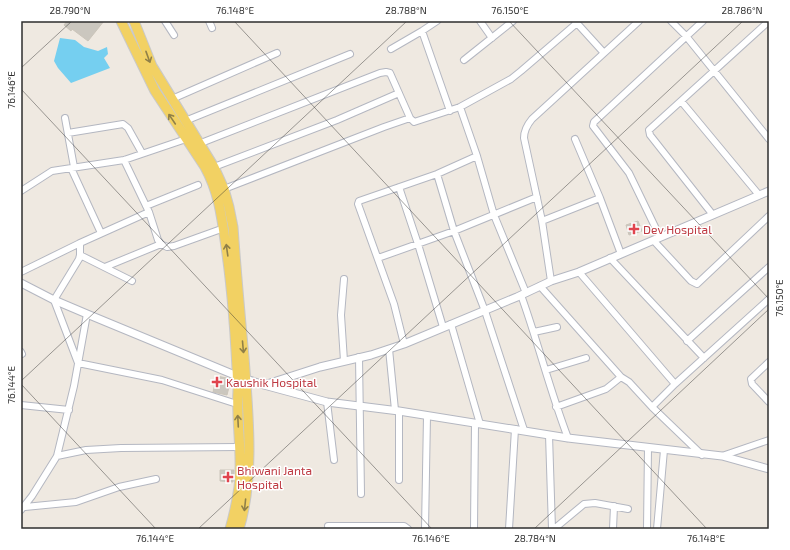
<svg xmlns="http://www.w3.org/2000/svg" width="790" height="550" viewBox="0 0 790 550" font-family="'Exo 2',sans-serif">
<rect width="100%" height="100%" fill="#efe9e1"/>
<!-- water -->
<path fill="#75cff0" d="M60 38 75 40 84 47 98 51 107 47 108 54 104 58 110 68 71 83 58 68 54 61Z"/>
<!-- building -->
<path fill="#cbc7bf" stroke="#cbc5ba" d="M67 21H104L88 41 72 29 71 31 64 25Z
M638 221 642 231 629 235 626 225Z
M217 376 231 379 227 395 213 392Z
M220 470H234L233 482 220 481Z"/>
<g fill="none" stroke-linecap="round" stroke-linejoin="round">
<defs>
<path id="minor" d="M165 21 174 35
M209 21 212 28
M480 21 492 38
M575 21 604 53
M671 21 686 36 769 139
M422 31 450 111
M391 49 422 31 437 21
M464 60 513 21
M172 99 277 53
M681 101 759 195
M460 107 511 79 521 71 577 23
M65 118 74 167
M185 121 350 54
M68 133 123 124 128 128 142 153
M575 139 600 198 621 254
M201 143 380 73 386 72 390 73 410 118 414 122 460 107 477 156 494 215 526 293
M124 160 149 212 158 240 161 244 167 247 174 246 224 228
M214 167 337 120 399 93
M71 168 101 233
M437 174 454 231 485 311 524 430
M399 187 418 244 443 327
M224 189 384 127 410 118
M21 191 52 171 124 160 189 138
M146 206 198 185
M713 215 650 135 649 130 769 21
M542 221 600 198
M660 237 629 173 593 126 594 122 703 21
M654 241 691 281 697 284 769 216
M80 243V255L79 259 54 300 78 363 162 380 237 404
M80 255 132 281
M378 258 454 231 537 197
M610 258 704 358
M105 267 161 244
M21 272 80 243 149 212
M579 272 675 384
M344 279 341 315 344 361
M551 281 542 221 524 138C524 130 527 125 532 119L639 21
M540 286 621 377 629 382 652 407 702 455
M521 295C538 342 550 391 568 438
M451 324 480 424
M534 332 557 327
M687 341 769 267
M404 344 394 304 358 204 359 201 437 174 477 156
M389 349 395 410
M21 352 22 354
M359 357 361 494
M769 362 751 379 752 384 769 402
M546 370 586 358
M327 402 334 460
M21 405 69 410
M556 407 606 389 621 377
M652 407 675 384 769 299
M549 435 552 529
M57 456 86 450 121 448 239 447
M722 456 769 440
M399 480V411
M25 507 76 502 119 487 156 479
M21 510 32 496 57 456 74 386 87 314
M328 526H404L408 529
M425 529 427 416
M474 529 475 423
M509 529 515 429
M554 529 584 504 595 503 628 509
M613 529 614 506
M647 529 648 448
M657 529 664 450"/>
<path id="tertiary" d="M21 283 54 300 87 314 237 376 264 385 327 402 399 411 568 438 722 456 769 469
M264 385 320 367 371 355 404 344 517 297 551 281 579 272 621 254 769 191"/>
<path id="primary" d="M121 21 155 91 205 167C219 192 222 219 226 247 233 294 236 342 238 390 236 422 243 455 239 487 237 501 234 515 230 529
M134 21 152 66 214 167 224 189 229 207 233 227C236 270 240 314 244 357 248 412 255 476 239 529"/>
</defs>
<!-- minor casing -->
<use href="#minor" stroke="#b4b7c1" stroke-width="8"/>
<!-- tertiary casing -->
<use href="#tertiary" stroke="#b4b7c1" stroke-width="9"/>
<!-- primary casing -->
<use href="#primary" stroke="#c9c9c9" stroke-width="11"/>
<!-- minor -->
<use href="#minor" stroke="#fff" stroke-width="6"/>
<!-- tertiary -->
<use href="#tertiary" stroke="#fff" stroke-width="7"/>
<!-- primary -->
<use href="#primary" stroke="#f2d163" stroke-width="9"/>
</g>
<!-- one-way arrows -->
<defs><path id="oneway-shaft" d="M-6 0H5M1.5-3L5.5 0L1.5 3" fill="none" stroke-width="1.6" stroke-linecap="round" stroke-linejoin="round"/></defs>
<g stroke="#908048">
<use href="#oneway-shaft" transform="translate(148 57) rotate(70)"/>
<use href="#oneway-shaft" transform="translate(172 119) rotate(-124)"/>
<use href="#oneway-shaft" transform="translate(227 250) rotate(-98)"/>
<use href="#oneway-shaft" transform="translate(243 347) rotate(85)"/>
<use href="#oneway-shaft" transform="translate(238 421) rotate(-93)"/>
<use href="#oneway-shaft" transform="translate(245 505) rotate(96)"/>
</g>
<!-- ticks -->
<path fill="none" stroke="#2e2e2e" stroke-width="1" stroke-opacity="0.45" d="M234 21 707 529M509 21 769 299M21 68 72 21M21 89 432 529M21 381 407 21M21 384 156 529M198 529 743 21M534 529 769 309"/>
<!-- markers -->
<g fill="#e0444e" stroke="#fff" stroke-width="1.5">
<path d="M632 223h4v4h4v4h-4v4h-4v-4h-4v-4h4z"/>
<path d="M215 376h4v4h4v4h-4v4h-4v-4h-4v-4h4z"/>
<path d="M226 471h4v4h4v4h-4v4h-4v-4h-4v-4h4z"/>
</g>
<g text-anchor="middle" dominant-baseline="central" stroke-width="3" stroke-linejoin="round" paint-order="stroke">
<!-- health labels -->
<g font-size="12" fill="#be3a42" stroke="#fff" text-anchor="start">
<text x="643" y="229">Dev Hospital</text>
<text x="226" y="382">Kaushik Hospital</text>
<text x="237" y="470">Bhiwani Janta<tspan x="237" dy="14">Hospital</tspan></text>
</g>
</g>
<!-- border -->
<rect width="790" height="550" fill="none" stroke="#ffffff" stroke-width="44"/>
<rect x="22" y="22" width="746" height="506" fill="none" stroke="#2e2e2e" stroke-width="1.5"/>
<g font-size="10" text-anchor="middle" fill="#2e2e2e">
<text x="70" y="14">28.790°N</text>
<text x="235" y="14">76.148°E</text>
<text x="406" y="14">28.788°N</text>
<text x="510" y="14">76.150°E</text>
<text x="742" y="14">28.786°N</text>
<text transform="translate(11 90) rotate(-90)" y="4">76.146°E</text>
<text transform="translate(779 298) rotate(-90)" y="4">76.150°E</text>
<text transform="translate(11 385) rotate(-90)" y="4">76.144°E</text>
<text x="155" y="542">76.144°E</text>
<text x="431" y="542">76.146°E</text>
<text x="535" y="542">28.784°N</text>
<text x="706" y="542">76.148°E</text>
</g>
</svg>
